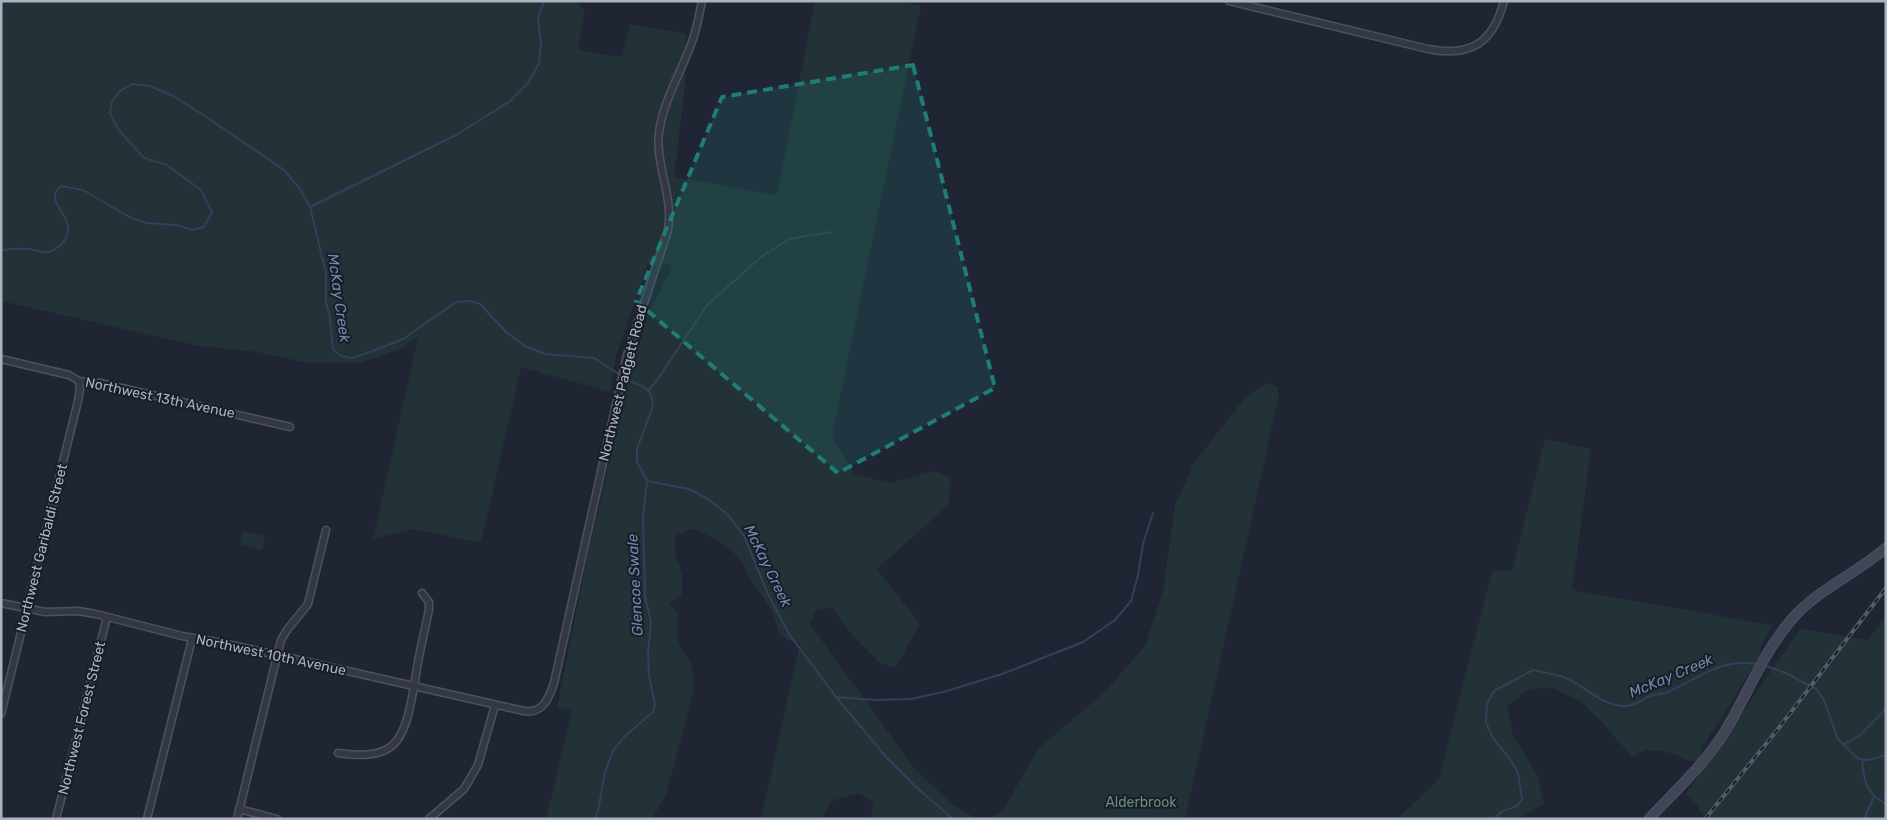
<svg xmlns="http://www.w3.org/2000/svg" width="1887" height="820" viewBox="0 0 1887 820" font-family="Rubik,sans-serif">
<rect width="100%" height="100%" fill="#202534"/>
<!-- green -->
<path fill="#223236" d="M1 1H576L585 10 578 50 622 57 630 24 686 34 685 87 674 177 777 195 815 1H898L921 6 832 436 854 474 890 483 934 471 951 478 948 505 877 569 920 624 896 667 881 664 853 636 832 607 815 611 810 624 915 769 951 803 975 818 981 819H870L874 802 859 793 831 801 822 819H761L800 643 790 641 779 634C775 613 765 598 752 582 747 577 747 570 743 564 732 547 711 536 692 529L675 536V554L682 574V594L669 605 678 613C678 624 675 635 679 645 680 649 684 651 686 655 694 665 694 678 694 690L666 795 652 819H546L572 711 557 707 589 549 632 366 648 314 673 265 648 263 615 359 610 392 521 367 481 543 414 529 373 539 418 337 399 350 359 363H309L251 351 199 346 1 301V265L4 254 1 253Z
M1266 383 1277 387 1279 395 1185 819H988L1003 810 1039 748 1105 692 1145 646 1163 592 1175 505 1194 463 1244 399Z
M1545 439 1591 449 1572 590 1772 625 1760 648 1761 654 1720 721 1701 747V754L1696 761H1690L1674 754 1660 751 1645 750 1632 757 1604 724 1581 702 1552 688 1529 689 1507 707 1513 735 1538 776 1544 804 1518 819H1397L1439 779 1492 571 1512 570Z
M243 531 265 536 262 550 240 545Z
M1886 616V819H1710L1699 812 1698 806 1686 794 1800 629 1868 640Z"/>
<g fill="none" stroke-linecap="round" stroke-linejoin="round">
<!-- stream -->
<path stroke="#343f5b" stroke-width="2" d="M310 207 456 135 510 101 529 82 539 63 541 42 538 19 544 1
M1 250C10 249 20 248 29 249 42 251 47 256 58 247 62 244 66 240 67 235 74 214 42 203 61 186L83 190 131 218 147 223 176 225 193 230 204 227 212 212 201 190 167 165 144 158 118 129 110 113 112 101 120 91 132 84 150 86 173 96 205 116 284 170 300 189 310 207 326 273V303L330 318 333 349 341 356 352 358 373 351 403 339 456 302 471 301 480 304 506 332 525 346 545 354 594 358 628 380 644 387 651 394 653 406 637 449V462L647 481 689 489 708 499 727 514 744 536 768 594 789 634 836 697 887 758 915 786 953 819
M648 391 657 380 707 305 761 257 789 239 831 232
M1763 665 1786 673 1816 689 1824 700 1838 739 1858 759 1868 760 1886 755
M836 697 875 700 911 699 947 691 1005 673 1083 642 1115 620 1131 601 1138 575 1143 544 1153 513
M1843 745 1860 735 1886 709
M1862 759C1864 782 1865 792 1886 804
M595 819 598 811 605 772 613 751 625 736 653 712 655 705 649 676 648 653 651 622 645 596 643 518 647 481
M1494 819 1501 812 1517 806 1522 799 1518 773 1510 759 1493 738 1486 723 1487 704 1494 691 1533 670C1543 672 1554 674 1563 677 1584 684 1602 707 1625 706 1635 706 1641 700 1650 696 1655 694 1660 694 1665 693 1700 679 1717 658 1758 664
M1864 819 1874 797"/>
<defs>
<path id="street" d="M1229 1 1428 49C1470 57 1493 44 1504 1
M1 359 69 375 79 381 100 383 290 427
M1 603 45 612 78 611 96 614 182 636 212 641 277 655 524 711C543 714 549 698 554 683L627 355 668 230C674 197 655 165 659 132 664 99 681 73 692 42 697 29 699 15 702 1
M1 714 78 401 80 389 79 381
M338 753C356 755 378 758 393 745 411 729 414 680 419 657 422 641 426 625 429 609V602L422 593
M239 809 277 819
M56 819 107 617
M147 819 192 639
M237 819 281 640 287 630 308 604 326 530
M429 819 464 789 478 765 495 705"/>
<path id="secondary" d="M1649 819C1674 792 1704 765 1724 733 1747 696 1763 652 1792 619 1818 589 1856 574 1886 548"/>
</defs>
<!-- street casing -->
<use href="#street" stroke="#4d5260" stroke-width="9"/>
<!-- secondary casing -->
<use href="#secondary" stroke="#4d5260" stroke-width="11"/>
<!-- street -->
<use href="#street" stroke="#333844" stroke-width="6"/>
<!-- secondary -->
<use href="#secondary" stroke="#414657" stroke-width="9"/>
<defs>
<path id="rail" d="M1705 819 1778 729 1886 588"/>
</defs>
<!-- rail casing -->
<use href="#rail" stroke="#555b6b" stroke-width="4"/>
<!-- rail -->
<use href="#rail" stroke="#181d29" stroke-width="2" stroke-dasharray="5.5" stroke-linecap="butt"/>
</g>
<!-- marked area -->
<path fill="#1f7c76" fill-opacity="0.2" stroke="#1f7c76" stroke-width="4" stroke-dasharray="10 6" stroke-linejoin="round" d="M913 65 995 388 838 473 636 301 722 97Z"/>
<g text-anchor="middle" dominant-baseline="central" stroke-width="4" stroke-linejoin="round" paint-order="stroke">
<!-- street labels -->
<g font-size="14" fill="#acb2c2" stroke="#181d29">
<text transform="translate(623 383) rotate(-76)">Northwest Padgett Road</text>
<text transform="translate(160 398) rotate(12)">Northwest 13th Avenue</text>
<text transform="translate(42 548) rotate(-76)">Northwest Garibaldi Street</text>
<text transform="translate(271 655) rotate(12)">Northwest 10th Avenue</text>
<text transform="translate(82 718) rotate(-76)">Northwest Forest Street</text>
</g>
<!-- park labels -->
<g font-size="14" fill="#669076" stroke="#181d29">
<text x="1141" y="802">Alderbrook</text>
</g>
<!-- water labels -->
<g font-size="15" font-style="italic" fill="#7685aa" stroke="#181d29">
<text transform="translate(339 298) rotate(82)">McKay Creek</text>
<text transform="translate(768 566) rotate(64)">McKay Creek</text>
<text transform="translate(635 585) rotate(-93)">Glencoe Swale</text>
<text transform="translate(1671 676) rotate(-23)">McKay Creek</text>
</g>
</g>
<!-- border -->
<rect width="1887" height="820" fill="none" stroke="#acb2c2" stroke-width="5"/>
</svg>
